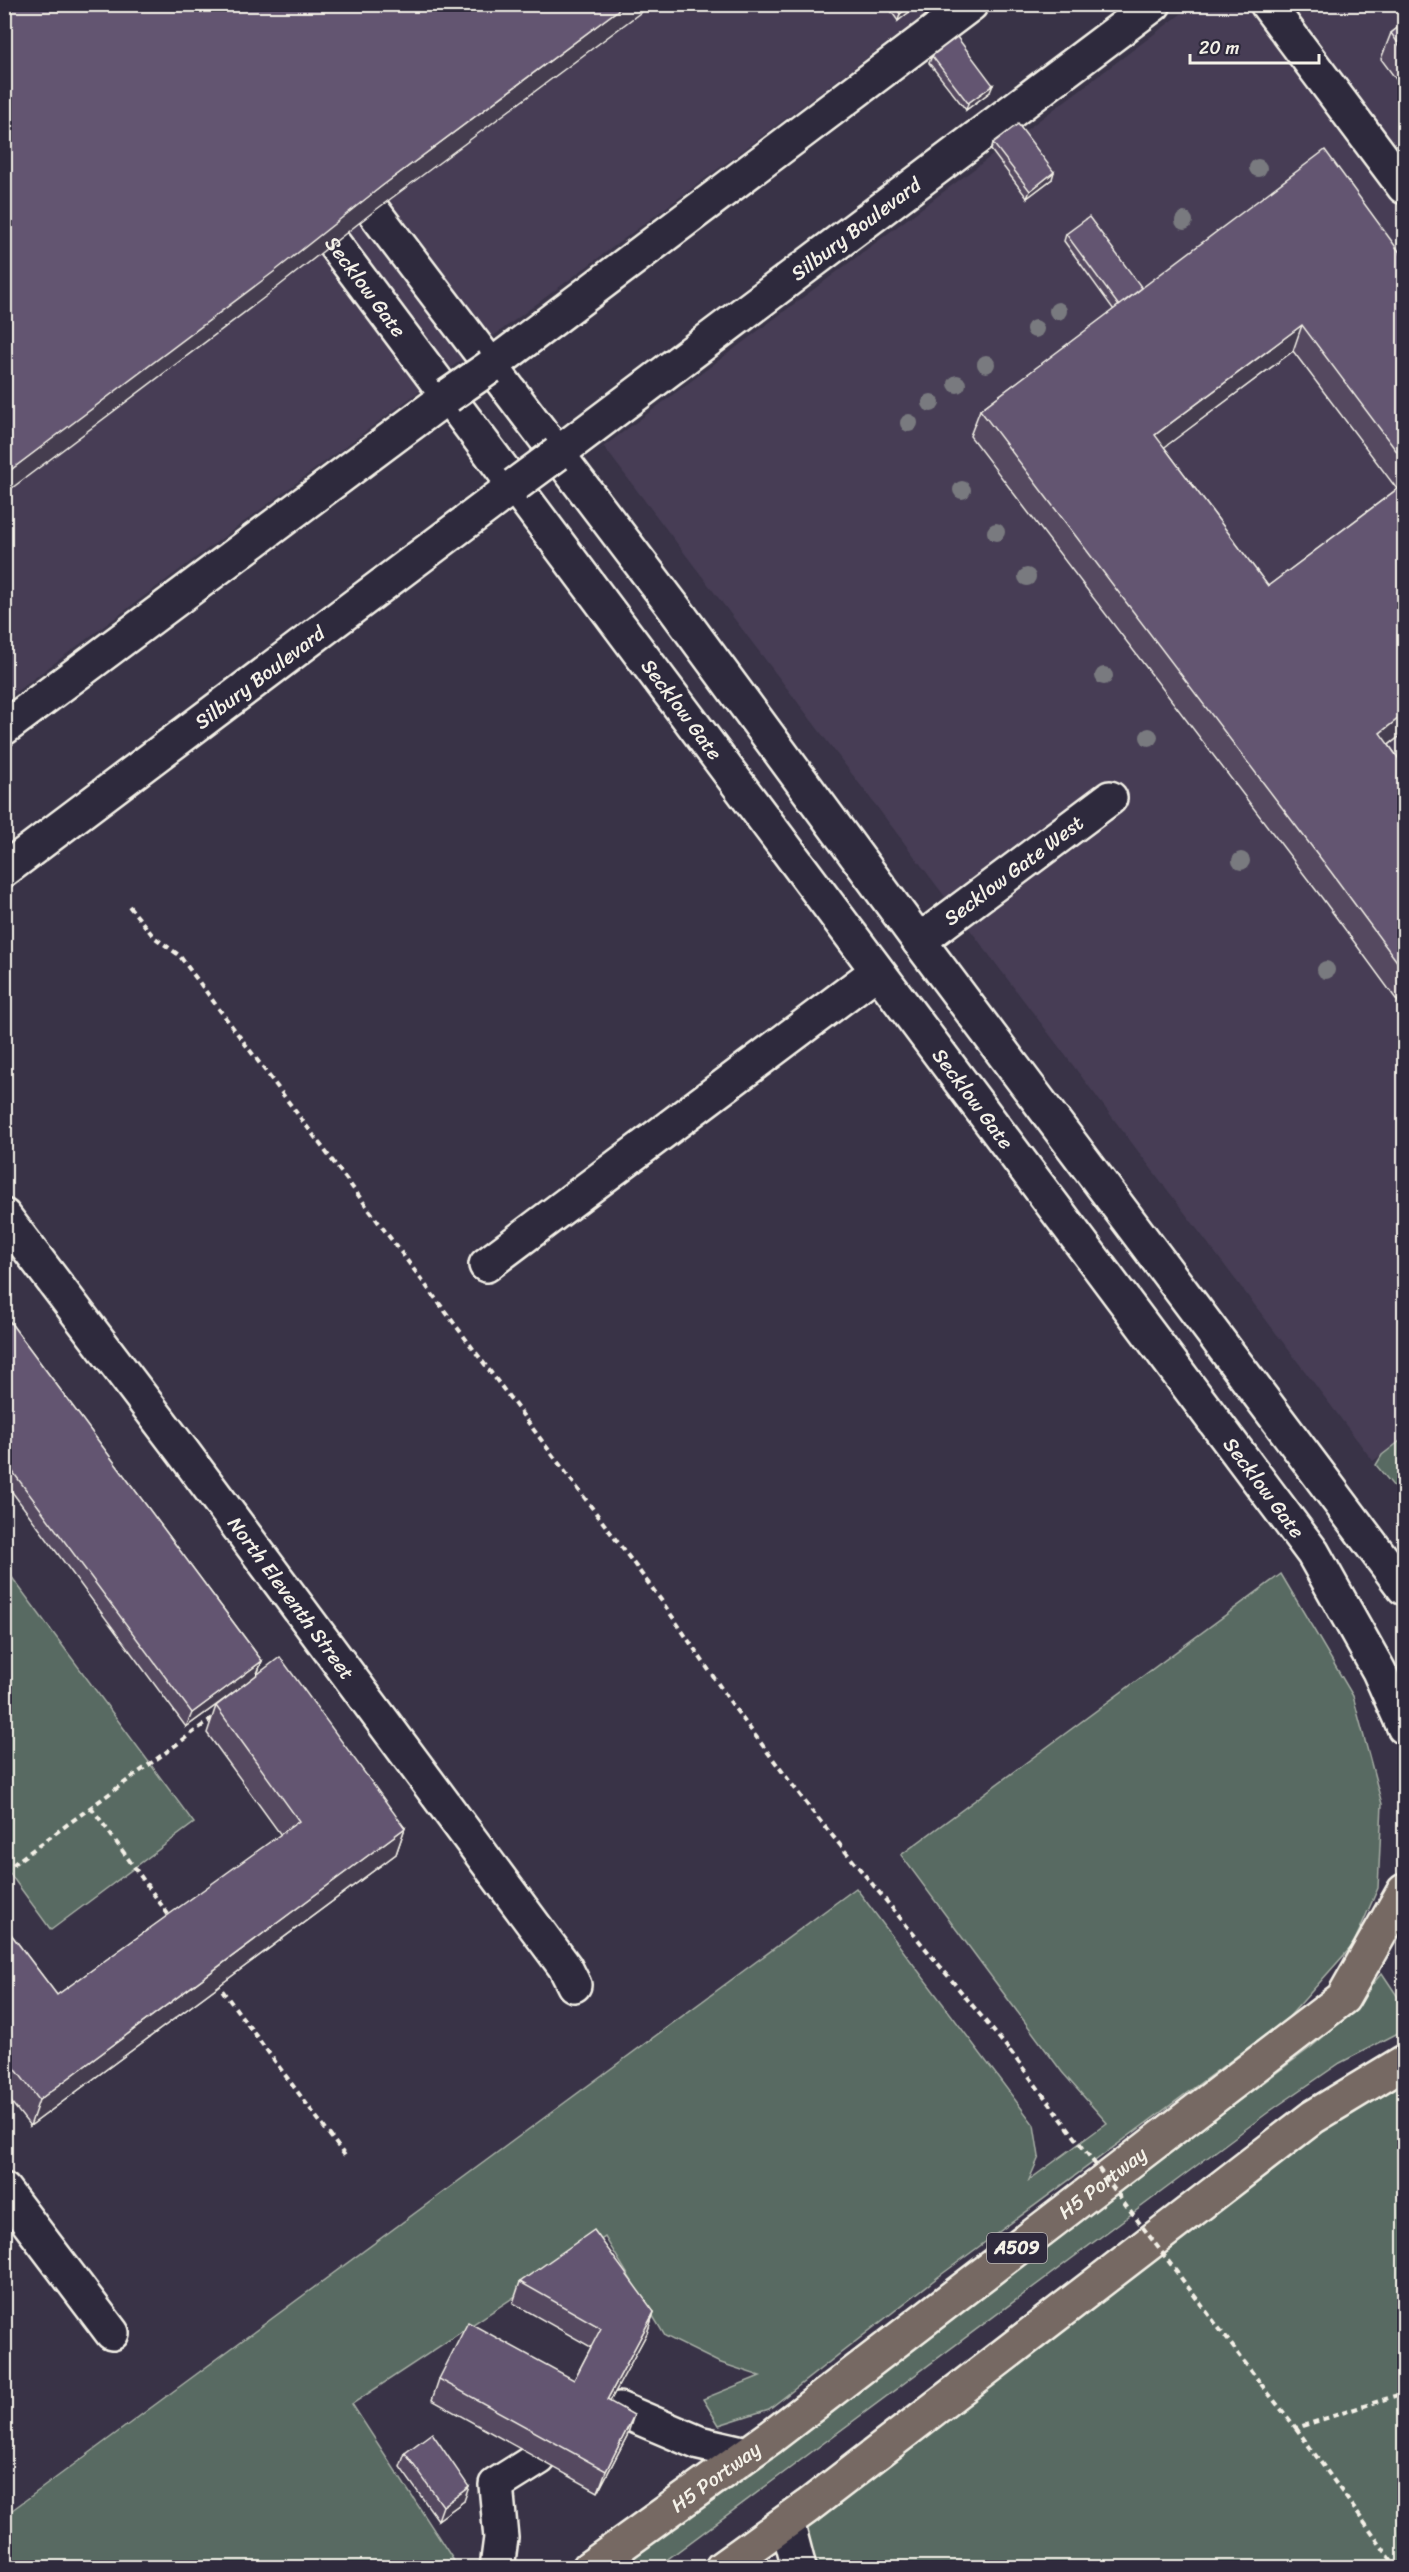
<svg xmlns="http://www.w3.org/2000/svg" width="1409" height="2572" viewBox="0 0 1409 2572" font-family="Sriracha,sans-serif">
<rect width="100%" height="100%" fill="#393347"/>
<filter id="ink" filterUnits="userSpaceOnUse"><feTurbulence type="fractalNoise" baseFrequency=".0167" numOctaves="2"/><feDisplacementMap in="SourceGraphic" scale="12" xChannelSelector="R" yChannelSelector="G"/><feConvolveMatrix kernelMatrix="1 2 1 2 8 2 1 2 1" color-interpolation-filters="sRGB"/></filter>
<g filter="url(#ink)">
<!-- built -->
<path fill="#463d54" d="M5 5H938L5 700Z
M1193 5H1404V1438L1373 1461 604 447 599 450Z"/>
<!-- green -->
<path fill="#596a62" stroke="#a6aea5" stroke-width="1.5" d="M1404 1438V1499L1376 1465 1382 1455Z
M5 1568 194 1823 51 1930 5 1867Z
M1281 1574 1353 1696 1382 1804 1378 1888 1353 1945 1287 2019 938 2277 769 2409 719 2425 703 2399 760 2376 718 2362 665 2336 605 2237 352 2404 458 2567H5L4 2516 856 1888 1034 2125 1039 2157 1029 2180 1107 2123 1062 2072 901 1855Z
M1382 1973 1404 2006V2030L1340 2063 1270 2111 657 2567 608 2568 1310 2048 1336 2026Z
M1404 2062V2567H820L787 2522Z"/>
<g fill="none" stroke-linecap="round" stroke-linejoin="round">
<defs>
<g id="minor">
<path d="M1267 4 1404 187"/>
<path d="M346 175 672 605 919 941 1404 1588"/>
<path id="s1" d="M307 208 1313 1553 1379 1671 1404 1727"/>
<path d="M490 367 971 4"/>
<path id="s2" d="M557 454 1154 4"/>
<path d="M4 728 448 396"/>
<path id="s3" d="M4 870 515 485"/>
<path id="s4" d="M919 941 1110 798"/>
<path id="s5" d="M4 1216 183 1452 565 1967 574 1985"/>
<path d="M486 1265 876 972"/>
<path d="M4 2190 112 2333"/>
<path d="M600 2420 619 2409 699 2443 747 2454"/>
<path d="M787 2522 799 2568"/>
<path d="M497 2568 501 2538 496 2485 539 2458"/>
</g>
<g id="major">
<path id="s6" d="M589 2568 771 2437 1343 1998 1404 1891"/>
<path d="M722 2568 808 2506 1313 2117 1404 2062"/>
</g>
</defs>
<!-- minor casing -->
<use href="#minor" stroke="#f4f1e8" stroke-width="38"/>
<!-- major casing -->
<use href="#major" stroke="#f4f1e8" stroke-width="38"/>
<!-- path -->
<path stroke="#f4f1e8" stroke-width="4" stroke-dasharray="6 4.5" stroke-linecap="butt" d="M129 906 154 937 179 955 216 1005 661 1600 736 1710 812 1811 1010 2051
M91 1807 170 1917
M4 1871 214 1717
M216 1982 346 2157
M1261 2384 1296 2428 1404 2393
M1296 2428 1397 2568"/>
<!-- minor -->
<use href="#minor" stroke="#2f2a3d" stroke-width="33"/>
<!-- major -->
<use href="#major" stroke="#766964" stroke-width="33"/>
<defs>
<path id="minor-bridge" d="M448 396 490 367
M515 485 557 454"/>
</defs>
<!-- minor-bridge casing -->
<use href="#minor-bridge" stroke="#f4f1e8" stroke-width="38" stroke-linecap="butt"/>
<!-- path-bridge -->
<path stroke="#f4f1e8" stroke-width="4" stroke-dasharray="6 4.5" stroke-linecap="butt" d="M1010 2051 1261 2384"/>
<!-- minor-bridge -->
<use href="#minor-bridge" stroke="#2f2a3d" stroke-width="33"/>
</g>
<!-- trees -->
<g fill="#797a7f">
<circle cx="1258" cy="168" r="9"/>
<circle cx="1184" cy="221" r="9"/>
<circle cx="1058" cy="311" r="9"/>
<circle cx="1035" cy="329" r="9"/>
<circle cx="986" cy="364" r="9"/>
<circle cx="957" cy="384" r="9"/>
<circle cx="931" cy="403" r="9"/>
<circle cx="909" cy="423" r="9"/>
<circle cx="962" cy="490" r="9"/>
<circle cx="996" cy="532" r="9"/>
<circle cx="1027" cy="577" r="9"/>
<circle cx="1104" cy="676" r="9"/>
<circle cx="1149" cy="737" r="9"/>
<circle cx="1241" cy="861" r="9"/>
<circle cx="1326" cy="970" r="9"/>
</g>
<!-- wall -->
<path fill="#554961" stroke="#f4f1e8" stroke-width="1.5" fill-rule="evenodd" d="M886 4H919L898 21Z
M1404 23V90L1381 59 1391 33Z
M932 56 990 92 966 110 929 63Z
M993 143 1052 179 1027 198 991 150Z
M1066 234 1142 288 1404 258V733L1389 745 1404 766V1010L1322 898 970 436 980 410 1114 310 1064 241ZM1293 351 1397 489 1268 586 1164 447Z
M4 1314 262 1661 257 1675 405 1828 396 1854 30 2126 4 2093V1925L57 1995 281 1835 207 1733 216 1706 247 1683 186 1727 4 1481Z
M520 2282 654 2312 647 2333 610 2401 627 2436 598 2492 432 2400 439 2379 574 2380 591 2347 513 2303Z
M405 2453 464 2501 438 2520 400 2467Z"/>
<!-- shaded-wall -->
<path fill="#453c4f" stroke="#f4f1e8" stroke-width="1.5" d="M626 4H652L373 212 265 297 4 494V475L382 186Z
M912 4H919L898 21 900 14Z
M993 85 990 92 966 110 968 103Z
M1054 172 1052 179 1027 198 1030 191Z
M1302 325 1293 351 1146 461 1155 435Z
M1404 714V733L1370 759 1380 733Z
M262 1661 256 1676 186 1727 192 1713Z
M405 1828 396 1854 30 2126 39 2100Z
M654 2312 647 2333 600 2420 607 2400Z
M634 2415 627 2436 598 2492 606 2471Z
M469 2487 464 2501 438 2520 443 2506Z"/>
<!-- building -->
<path fill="#635571" stroke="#f4f1e8" stroke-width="1.5" d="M4 4H626L382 186 275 271 4 475Z
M894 4H912L900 14Z
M1404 23V52L1391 33Z
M957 37 993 85 968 103 932 56Z
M1018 124 1054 172 1030 191 993 143Z
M1325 150 1404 258V461L1302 325 1155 435 1268 586 1404 484V714L1380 733 1404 766V971L1331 872 980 410Z
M1089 217 1142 288 1119 306 1066 234Z
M4 1314 262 1661 192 1713 4 1460Z
M280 1657 405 1828 39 2100 4 2054V1925L57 1995 299 1821 216 1706Z
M594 2230 654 2312 607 2400 634 2415 606 2471 439 2379 468 2322 574 2380 601 2328 520 2282Z
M432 2433 469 2487 443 2506 405 2453Z"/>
</g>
<g text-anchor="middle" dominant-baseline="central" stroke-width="4.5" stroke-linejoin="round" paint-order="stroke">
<!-- shield labels -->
<rect fill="#2f2a3d" stroke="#b9b5b5" stroke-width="1.5" x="987" y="2233" width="60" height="30" rx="4.5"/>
<g font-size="18" font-weight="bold" fill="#f4f1e8">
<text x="1017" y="2248">A509</text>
</g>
<!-- street labels -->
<g font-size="20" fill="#f4f1e8" stroke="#2f2a3d">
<text stroke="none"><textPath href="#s2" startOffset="374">Silbury Boulevard</textPath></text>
<text stroke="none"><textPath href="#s1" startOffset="98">Secklow Gate</textPath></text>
<text stroke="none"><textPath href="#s3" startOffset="320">Silbury Boulevard</textPath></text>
<text stroke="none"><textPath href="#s1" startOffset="626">Secklow Gate</textPath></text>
<text stroke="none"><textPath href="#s4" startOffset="118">Secklow Gate West</textPath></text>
<text stroke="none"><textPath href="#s1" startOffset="1112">Secklow Gate</textPath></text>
<text stroke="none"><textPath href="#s1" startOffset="1598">Secklow Gate</textPath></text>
<text stroke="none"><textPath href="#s5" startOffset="478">North Eleventh Street</textPath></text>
<text stroke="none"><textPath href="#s6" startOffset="642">H5 Portway</textPath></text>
<text stroke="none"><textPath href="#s6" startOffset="156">H5 Portway</textPath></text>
</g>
</g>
<!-- margin -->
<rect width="1409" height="2572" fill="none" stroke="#2f2a3d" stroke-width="24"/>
<rect x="12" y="12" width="1385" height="2548" fill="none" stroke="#f4f1e8" stroke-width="2" filter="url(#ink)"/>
<!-- scale -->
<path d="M1190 54v9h129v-9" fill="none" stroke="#f4f1e8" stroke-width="3"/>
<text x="1199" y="54" font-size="18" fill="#f4f1e8" stroke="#2f2a3d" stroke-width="4.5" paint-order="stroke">20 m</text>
</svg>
